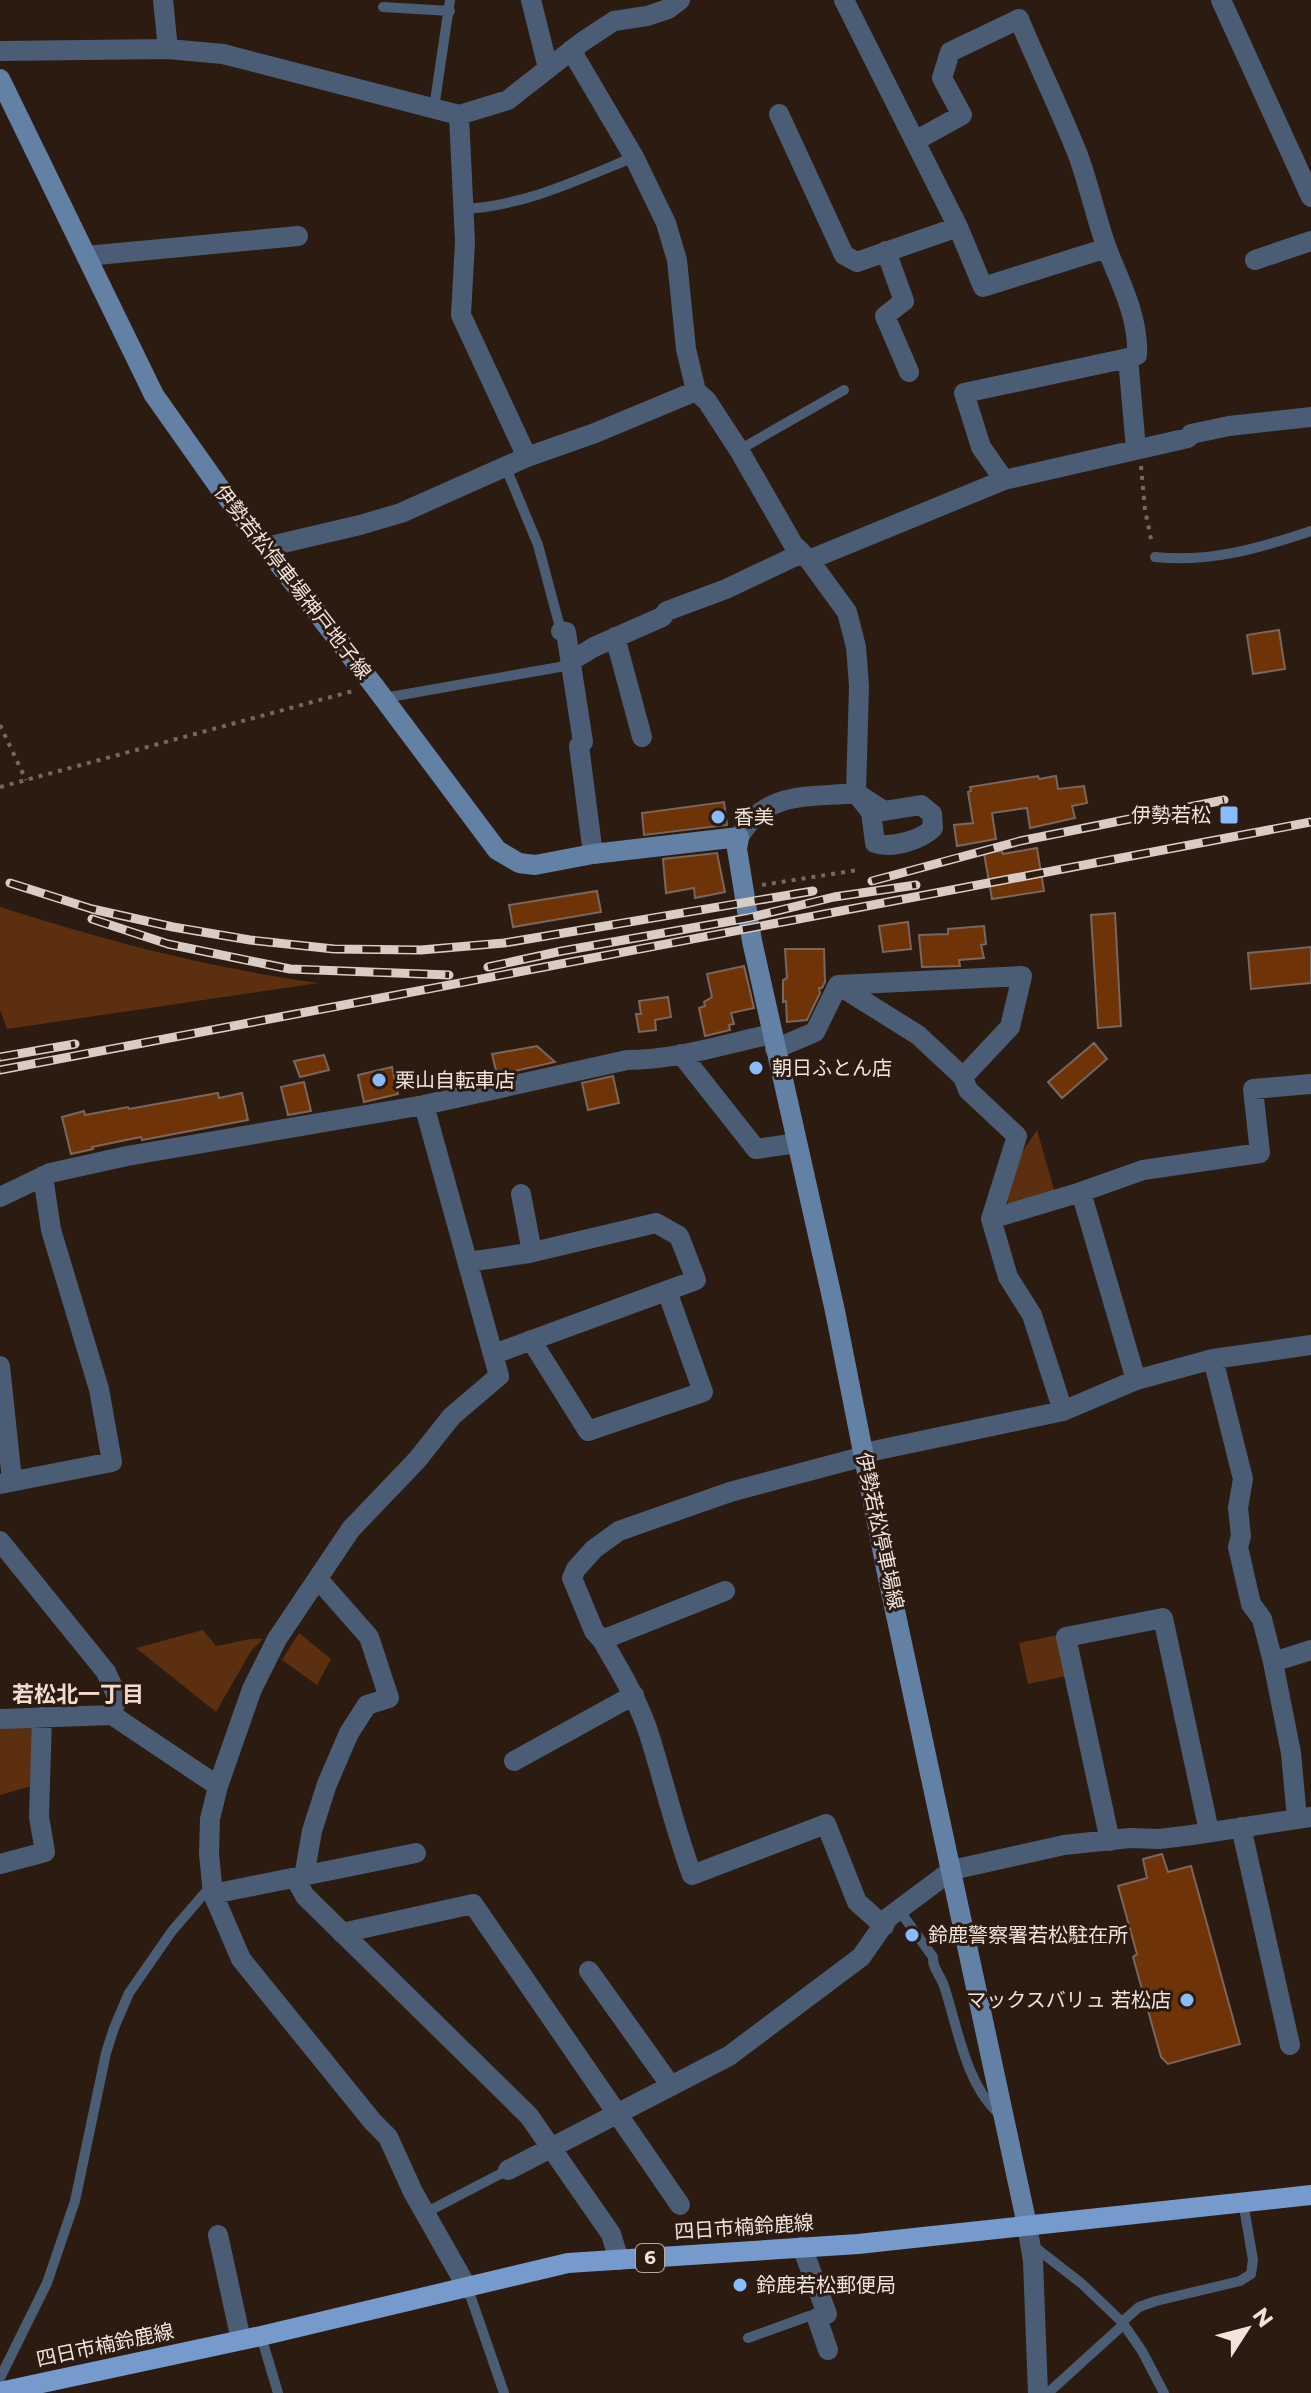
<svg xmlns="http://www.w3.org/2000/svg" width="1311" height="2393" viewBox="0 0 1311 2393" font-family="Montserrat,'Noto Sans JP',sans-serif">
<rect width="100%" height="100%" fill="#2c1b11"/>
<!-- green -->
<path fill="#5c2f10" d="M0 907C107 941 208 968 319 983L7 1029 0 1010Z
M1037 1130 1055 1193 1010 1206 1004 1196 1018 1158Z
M203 1630 216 1646C232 1644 246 1637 263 1639L251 1651 216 1712 136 1648Z
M299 1633 331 1659 317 1685 282 1660Z
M1058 1635 1067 1676 1028 1684 1019 1643Z
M38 1725 35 1785 0 1795V1728Z"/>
<!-- building -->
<path fill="#6e3407" stroke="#7b665b" stroke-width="2" d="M1279 630 1285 669 1253 674 1247 635Z
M1038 776 1039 779 1056 776 1058 789 1084 786 1087 803 1072 806 1075 818 1030 828 1027 808 992 813 996 839 957 846 954 825 973 823 968 792 971 791 970 787Z
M724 802 727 825 644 835 642 813Z
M1037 848 1044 891 992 899 984 853 1002 851 1003 854Z
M717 853 725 892 695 898 694 888 666 893 663 859Z
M597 891 601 912 513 927 509 905Z
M1115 913 1121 1026 1098 1028 1091 915Z
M908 922 911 949 883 952 879 926Z
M984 926 986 944 981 945 984 958 959 960 960 966 922 967 919 935 948 934V929Z
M1311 947V983L1251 989 1248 953Z
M785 949H824L825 982 822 988H819L820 993 807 1020 787 1022 786 1001 783 1002V980L787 978Z
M744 966 754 1008 731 1013 734 1024 729 1025 730 1030 705 1036 699 1008 705 1006 704 1002 712 997 707 974Z
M668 997 671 1017 655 1020 656 1030 639 1032 636 1014H641L639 1001Z
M1094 1043 1107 1059 1062 1098 1048 1082Z
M537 1046 555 1062 497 1075 492 1054Z
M324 1055 329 1070 300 1077 294 1061Z
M392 1067 398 1094 364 1102 358 1075Z
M613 1076 619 1103 588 1110 582 1083Z
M304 1082 311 1111 288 1115 281 1087Z
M218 1093 219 1098 242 1093 248 1120 142 1140 141 1137 92 1147 93 1149 71 1154 62 1117 84 1111 85 1115 128 1107 129 1109Z
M1162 1854 1168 1872 1191 1866 1240 2044 1168 2064 1161 2057 1133 1957 1137 1954 1118 1886 1147 1878 1143 1859Z"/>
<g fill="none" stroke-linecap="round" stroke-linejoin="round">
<!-- path -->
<path stroke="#77685f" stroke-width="4" stroke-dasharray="4 6" stroke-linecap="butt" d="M1141 466 1145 510 1152 544
M0 725 26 780
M0 787 353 691
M762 885 858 870"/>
<!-- service -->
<path stroke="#4b5d74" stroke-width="10" d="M383 7 450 11
M434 108 450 0
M463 209C524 206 578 180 634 157
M739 450 844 390
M506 468 538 545 561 631
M1155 557C1210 563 1260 548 1311 531
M384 698 571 665
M899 1910 933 1957C932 1968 941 1976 944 1986 958 2028 965 2082 998 2113
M425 2213 508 2170
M1032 2245 1081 2283 1122 2322 1142 2351 1164 2393
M468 2289 504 2393
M1122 2322 1139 2307 1156 2301 1240 2281 1251 2274 1253 2260 1243 2202
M261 2336 278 2393
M748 2338 809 2316 817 2318
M0 2378 47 2283 75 2201 106 2053 114 2028 129 1993 172 1931 210 1887
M1048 2393 1124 2324"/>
<!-- minor -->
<path stroke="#4b5d74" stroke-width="20" d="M163 0 168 49
M531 0 548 68
M844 0 958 227 983 287 1107 248
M1221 0 1311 197
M571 50 634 157 666 223 677 260 686 349 696 391 707 401 739 450 793 544 809 560 847 612 856 647 859 686 856 793C808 798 766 790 739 837
M0 51 168 49 223 54 459 115 508 100 582 42 614 21 647 16 668 9 680 0
M779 114 844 255 857 262 958 227
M459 115 465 242 461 315 527 457
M915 141 962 115 942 78 950 52 1019 19C1038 65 1060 109 1078 155 1089 185 1096 218 1107 249 1120 282 1139 318 1137 355L1128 358
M886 251 904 301 885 316 909 372
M86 256 298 236
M1255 260 1311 241
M1004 480 981 447 964 393 1128 358 1136 449
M266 547 360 525 401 513 527 457 595 433 696 391
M809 560 1004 480 1188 438 1191 434 1229 426 1311 417
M561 631 566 632 583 742 579 746 593 854
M615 637 642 737
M571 661 594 647 662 617 667 611 726 589 802 553
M856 793 884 811 921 805 932 814 933 828C921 840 891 849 875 843L871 812Z
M838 985 1022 976 1010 1027 963 1077
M775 1049 815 1032 838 985 918 1035 963 1077 968 1090 1017 1136 991 1219
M681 1054 756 1149 797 1143
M424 1105 499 1376 452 1416 417 1460 351 1529 277 1639 252 1689 218 1786 210 1819 209 1854 213 1894 241 1959 373 2122 388 2137 413 2192 468 2289
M521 1194 532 1252
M0 1197 50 1173 127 1156 424 1105 627 1060C676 1060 725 1044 772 1034
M468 1262 529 1253 656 1223 679 1236 696 1280 494 1354
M531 1340 588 1431 703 1392 667 1291
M1213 1359 1243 1479 1238 1508 1241 1536 1238 1547 1251 1604 1262 1619 1273 1662 1291 1753 1297 1819
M0 1366 12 1480
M1136 1380 1081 1192 1143 1170 1260 1153 1253 1089 1311 1084
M1063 1411 1032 1315 1008 1277 991 1219 1081 1192
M864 1453 1063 1411 1136 1380 1213 1359 1311 1345
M0 1484 112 1462 99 1389 51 1230 43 1176
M0 1541 106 1672 117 1696 112 1715
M725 1591 602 1640 594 1631 572 1578 576 1569 594 1549 619 1531 730 1492 865 1456
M602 1640C619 1669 636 1697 647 1728 663 1777 674 1827 692 1875L826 1824 857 1902 884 1926
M1273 1662 1311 1650
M0 1719 112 1715 218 1786
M514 1761 634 1695
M1241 1827 1290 2045
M1110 1841 1066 1637 1163 1618 1209 1831
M0 1864 45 1852 39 1817 42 1717
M304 1877 312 1831 327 1784 349 1733 367 1705 389 1698 369 1637 318 1579
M295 1878 305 1896 529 2116 611 2234 619 2260
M213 1894 416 1853
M342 1933 473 1904 680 2205
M589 1971 671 2086
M508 2170 729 2056 861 1957 889 1917 952 1870 1064 1845 1130 1838 1159 1839 1192 1835 1311 1817
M1027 2225 1033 2261 1038 2393
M218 2235 241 2340
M802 2247 827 2314 817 2318 828 2350"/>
<!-- secondary -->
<path stroke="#6380a5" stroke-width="20" d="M0 79 154 395 219 487 375 687 497 850 519 863 535 865 593 854 739 837 737 849 752 941 835 1311 888 1578 1027 2225"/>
<!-- primary -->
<path stroke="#759acb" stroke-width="20" d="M0 2392 261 2336 568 2263 858 2244 1311 2195"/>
<defs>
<path id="rail" d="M872 881 1020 841 1224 800
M10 883 92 909 173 927 250 940 334 949 421 950 504 943 813 891
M92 919 168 944 290 969 449 975
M488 967 562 951 748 918 834 897 916 885
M0 1057 75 1044
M0 1070 1311 822"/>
</defs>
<!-- rail casing -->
<use href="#rail" stroke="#d9ccc5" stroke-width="9"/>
<!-- rail -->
<use href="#rail" stroke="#2c1b11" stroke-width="6" stroke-dasharray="18" stroke-linecap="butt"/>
</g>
<!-- markers -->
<g fill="#88bafc" stroke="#2c1b11" stroke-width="3">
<rect x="1219" y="805" width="20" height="20" rx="4"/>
<circle cx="718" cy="817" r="8"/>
<circle cx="756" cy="1068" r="8"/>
<circle cx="379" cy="1080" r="8"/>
<circle cx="912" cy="1935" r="8"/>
<circle cx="1187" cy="2000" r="8"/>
<circle cx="740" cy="2285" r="8"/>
</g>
<g text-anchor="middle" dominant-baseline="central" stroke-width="6" stroke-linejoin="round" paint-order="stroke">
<!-- shield labels -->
<rect fill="#2c1b11" stroke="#b5a8a0" stroke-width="2" x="636" y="2244" width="28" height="28" rx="6"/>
<g font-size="18" font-weight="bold" fill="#f0e4dd">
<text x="650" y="2258">6</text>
</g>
<!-- street labels -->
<g font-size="20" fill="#f0e4dd" stroke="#2c1b11">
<text transform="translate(293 582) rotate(52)">伊勢若松停車場神戸地子線</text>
<text transform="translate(880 1531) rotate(78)">伊勢若松停車場線</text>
<text transform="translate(744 2227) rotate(-4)">四日市楠鈴鹿線</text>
<text transform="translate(105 2345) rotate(-12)">四日市楠鈴鹿線</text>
</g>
<!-- poi labels -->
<g font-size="20" fill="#f0e4dd" stroke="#2c1b11" text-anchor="start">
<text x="1211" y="815" text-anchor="end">伊勢若松</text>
<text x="734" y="817">香美</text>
<text x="772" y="1068">朝日ふとん店</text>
<text x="395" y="1080">栗山自転車店</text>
<text x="928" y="1935">鈴鹿警察署若松駐在所</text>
<text x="1171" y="2000" text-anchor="end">マックスバリュ 若松店</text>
<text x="756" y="2285">鈴鹿若松郵便局</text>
</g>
<!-- neighbourhood labels -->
<g font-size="22" font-weight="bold" fill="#f3dbce" stroke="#2c1b11">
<text x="78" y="1694">若松北一丁目</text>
</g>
</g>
<!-- north arrow -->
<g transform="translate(1247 2329) rotate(54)" stroke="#2c1b11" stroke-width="6" paint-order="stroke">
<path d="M0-6L14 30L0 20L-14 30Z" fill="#f0e4dd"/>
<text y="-12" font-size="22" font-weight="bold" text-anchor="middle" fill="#f0e4dd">N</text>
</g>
</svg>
